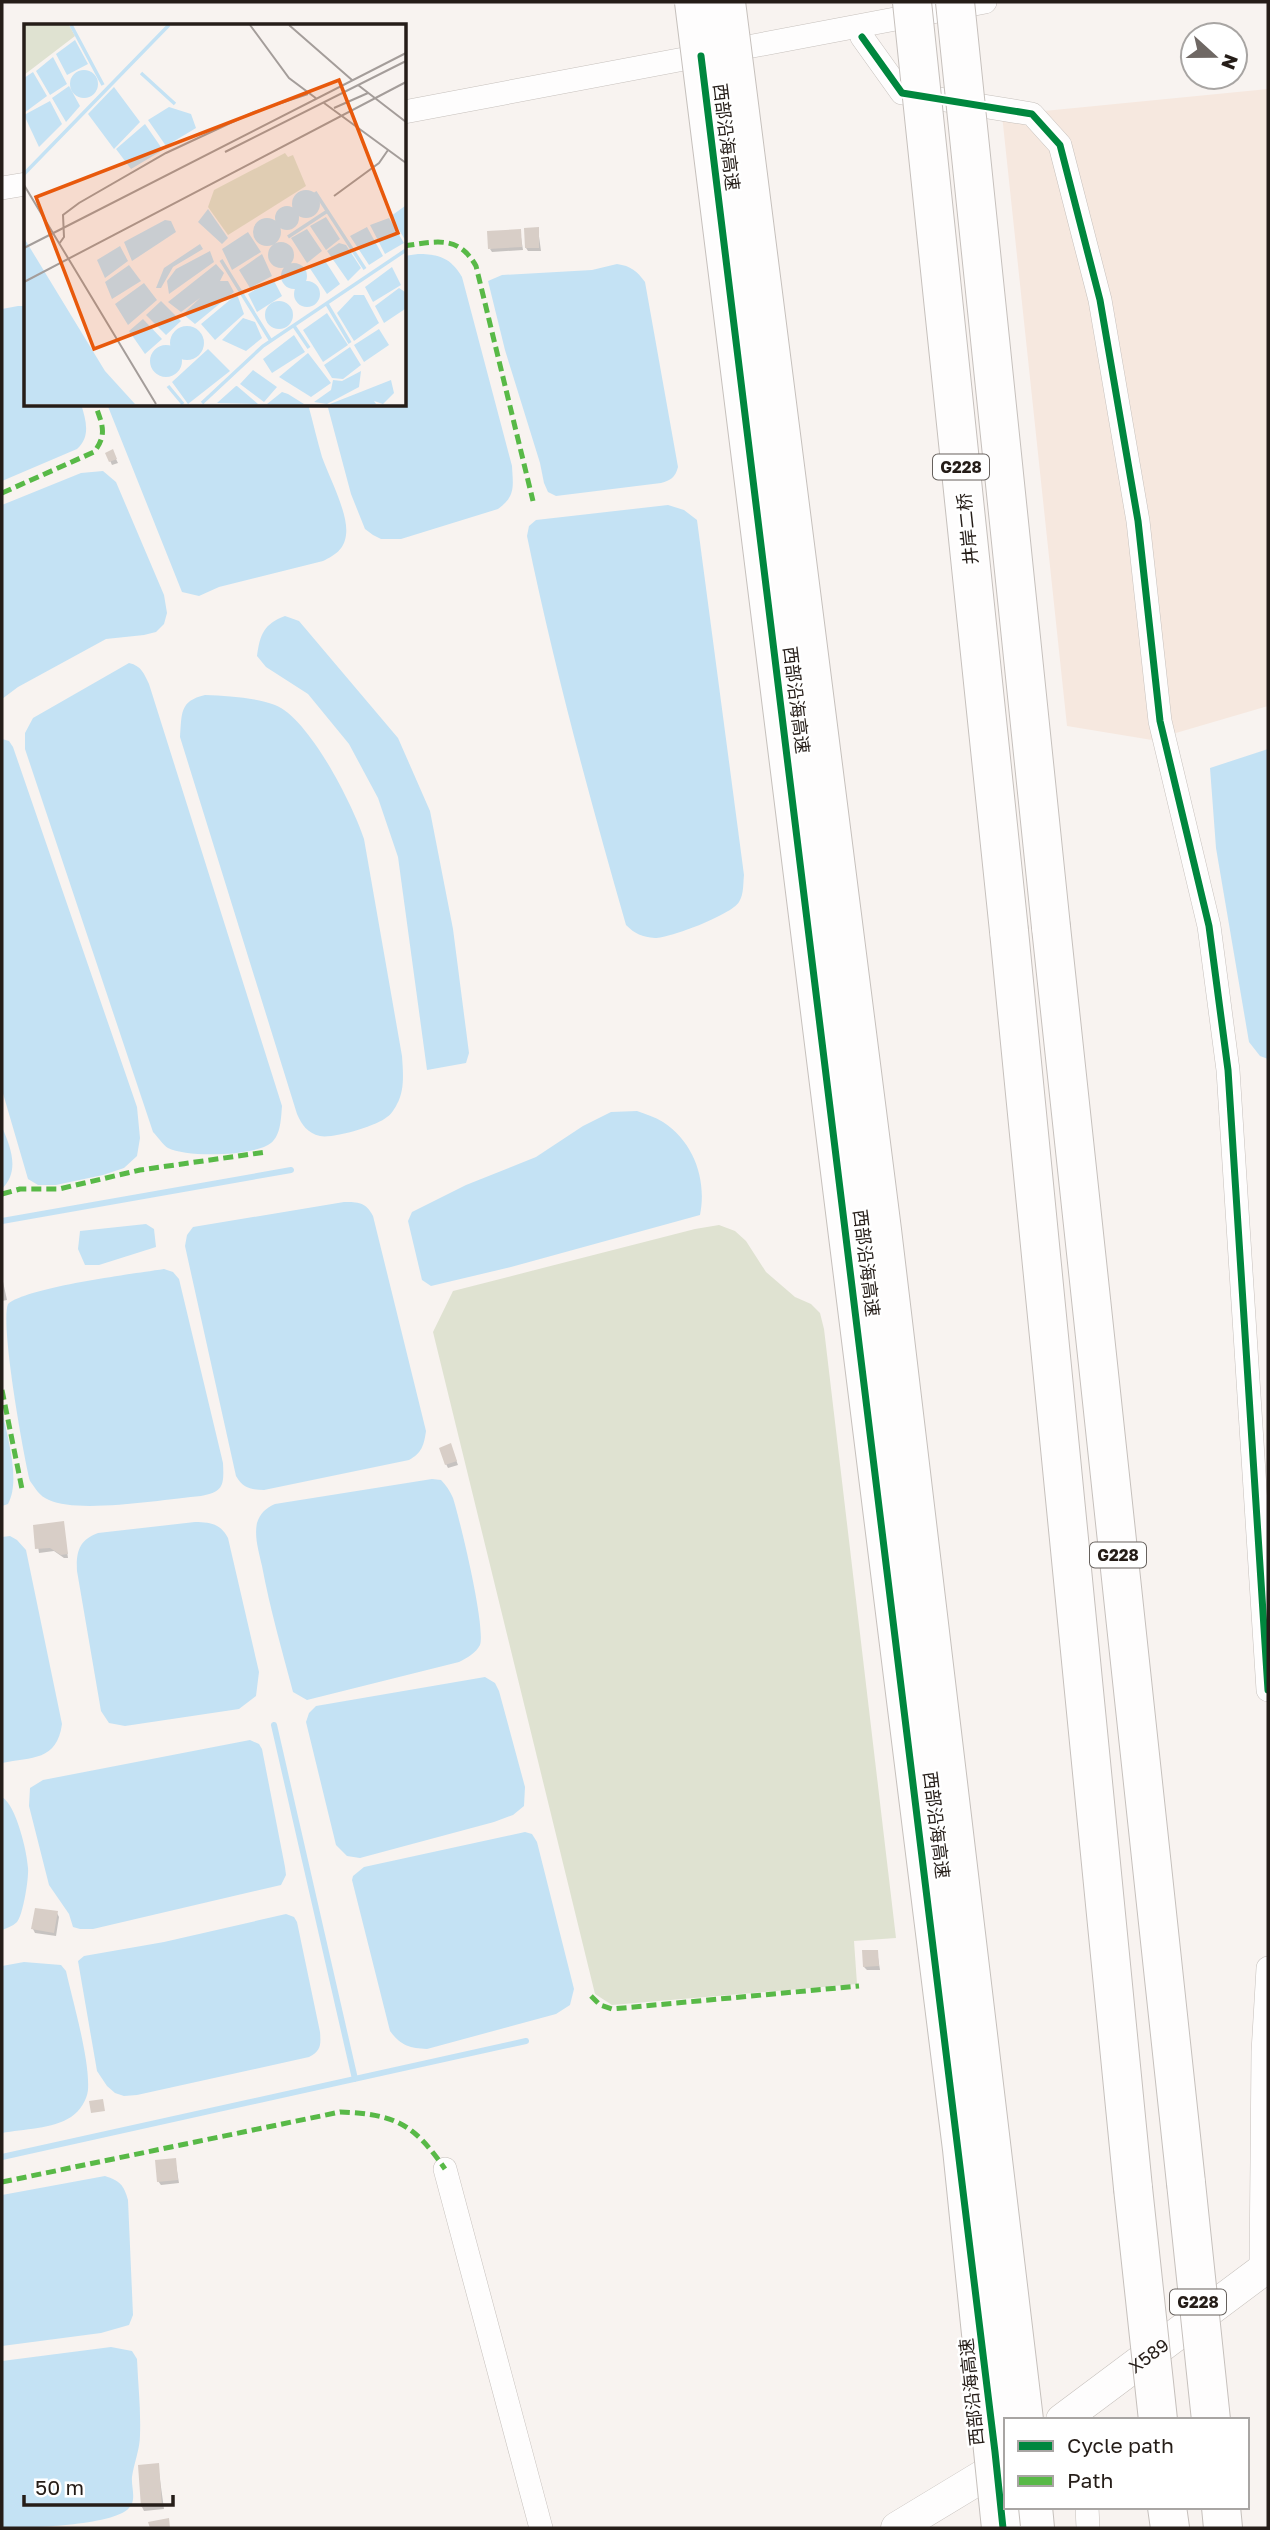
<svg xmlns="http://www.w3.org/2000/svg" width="1270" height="2530" viewBox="0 0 1270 2530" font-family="'Golos Text','Noto Sans SC',sans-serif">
<rect width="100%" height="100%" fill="#f8f3f0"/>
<!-- industrial -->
<path fill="#f6e8df" d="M1268 89V706L1152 740 1067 726 1002 115Z"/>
<!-- green -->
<path fill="#dfe2d1" d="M719 1225 735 1231 746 1241 766 1272 795 1297 811 1304 820 1313 824 1329 896 1938 854 1941 857 1984 612 2005 595 1994 433 1332 453 1291 695 1229Z"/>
<!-- water -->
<path fill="#c4e2f4" d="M418 254C439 254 451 258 462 277L512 466C513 486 516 496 498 509L401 539H381L373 535 365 529 351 494 327 404H404V256Z
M617 264C631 266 637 271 645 282L678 467C675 478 671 480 661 483L556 496 548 492 544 483 540 463 505 350 488 281 502 275 592 270Z
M18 306H26V404H81C86 420 91 437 77 449L2 481V309Z
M107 404H308C313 422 317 440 322 457 329 477 349 514 346 535 344 550 335 555 323 561L219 587 199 596 182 592Z
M103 471 116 482 164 595 167 613 164 624 156 632 144 635 106 639 18 687 2 699V505L81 473Z
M668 505 684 510 697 520 744 875C743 883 744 894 739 902 731 915 670 938 655 938 642 937 635 934 626 925 589 796 554 667 527 536L529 526 536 520Z
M285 616 299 621 398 738 430 811 453 929 469 1053 466 1063 427 1070 398 857 378 798 349 744 308 694 266 667 257 656C260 634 264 624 285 616Z
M129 663C142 666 144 674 149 684L282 1106C281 1118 281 1135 271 1143 255 1156 187 1158 168 1148 163 1145 158 1137 153 1132L25 749V733L33 718Z
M205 695C228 696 252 697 275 705 309 718 353 805 364 839L402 1056C403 1071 405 1090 397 1104 395 1108 391 1115 387 1117 377 1126 332 1139 320 1136 307 1133 302 1125 297 1114L180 737C182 714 179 701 205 695Z
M2 739 9 741 13 747 137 1107 140 1138 137 1156 124 1168 103 1175 56 1185H38L28 1179 2 1090Z
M1268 749V1059L1260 1056 1249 1042 1216 848 1210 768Z
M637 1111C645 1114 655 1117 663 1122 694 1142 707 1180 700 1215L511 1267 431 1286 422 1280 408 1221 412 1212 466 1185 536 1157 583 1126 611 1112Z
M2 1127C11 1148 20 1171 2 1189Z
M344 1202C358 1202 366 1202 373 1216L426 1431C424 1445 422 1453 409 1460L264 1490C251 1490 243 1488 236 1476L185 1246 187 1235 193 1227Z
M146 1224 154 1229 156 1247 99 1265H85L78 1249 80 1231Z
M164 1269 173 1272 179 1279 223 1463C224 1485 224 1492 201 1496 165 1499 79 1514 49 1500 39 1496 36 1489 30 1481 23 1452 0 1324 8 1304 28 1287 132 1274 164 1269Z
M2 1410C7 1436 21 1481 8 1504L2 1506Z
M432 1479 441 1480C446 1485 450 1491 453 1498 460 1520 486 1627 480 1645 476 1653 467 1658 459 1662L307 1700 293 1692C282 1650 270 1609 262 1566 259 1552 254 1537 257 1523 260 1513 266 1508 275 1504Z
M195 1522C210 1522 221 1524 228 1538L259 1672 256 1696 239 1709 125 1726 109 1723 101 1711 77 1571C76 1552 79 1540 98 1533Z
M10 1536 17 1540 26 1550 62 1724C57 1761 32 1757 2 1763V1537Z
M485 1677 495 1683 499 1691 525 1787 524 1806 513 1815 494 1822 360 1858 347 1856 336 1845 306 1722 309 1713 316 1706Z
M250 1740 259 1744 262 1749 285 1867 286 1875 281 1885 93 1929H80L73 1927 69 1914 49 1885 29 1806 30 1788 43 1780Z
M2 1797C16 1805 27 1851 28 1868 29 1878 23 1915 17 1922 13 1926 7 1928 2 1930Z
M525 1832 532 1834 537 1842 574 1989 570 2005 556 2014 427 2049C410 2048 401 2046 390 2031L352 1880 353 1876 364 1867Z
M286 1914 294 1917 297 1922 320 2032C321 2045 321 2051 309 2057L137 2095 124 2096 115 2093 107 2086 97 2071 78 1961 84 1956 164 1942Z
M24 1962 61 1965 66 1971C73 2002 90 2060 88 2090 87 2100 80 2111 71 2117 53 2129 23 2129 2 2133V1966Z
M105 2176C120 2181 124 2185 128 2200L133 2315 129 2325 101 2333 2 2346V2195Z
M111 2347 132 2351 137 2359C138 2384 141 2410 140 2435 140 2449 134 2463 132 2477 131 2487 137 2500 129 2508 113 2526 26 2528 2 2528V2361Z"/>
<!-- shadow -->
<path fill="#0003" d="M538 229 541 251H528L526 248Z
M520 231 523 250 492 252 490 249Z
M112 451 118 463 112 465 107 454Z
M2 1277 7 1300 2 1301Z
M452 1449 458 1465 448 1468 446 1464Z
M63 1523 68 1558H64L54 1551 39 1553 35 1526Z
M57 1913 59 1917 56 1936 35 1933 33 1929Z
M877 1951 880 1970H867L864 1967Z
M175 2159 179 2183 161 2185 158 2181Z
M158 2465 164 2509 144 2511 142 2507Z"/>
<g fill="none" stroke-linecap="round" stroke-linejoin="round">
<!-- stream -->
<path stroke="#c4e2f4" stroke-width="6" d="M2 1221 291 1170
M274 1725 355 2079
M2 2157 526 2041"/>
</g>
<!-- building -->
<path fill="#d8cec7" d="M539 227V248H525L524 228Z
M521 229 522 247 488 249 487 231Z
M113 449 117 459 109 462 105 453Z
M451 1443 457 1461 445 1465 439 1448Z
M64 1521 68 1554 61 1555 50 1548 35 1549 33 1525Z
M35 1908 58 1911 54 1933 31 1929Z
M862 1950H878L879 1966 863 1967Z
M103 2099 105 2111 91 2113 89 2101Z
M176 2158 178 2180 157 2182 155 2160Z
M159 2463 162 2506 141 2507 138 2465Z
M169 2518 170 2528H150L148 2522Z"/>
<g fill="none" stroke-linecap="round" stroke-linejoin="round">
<defs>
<path id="street" d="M862 37 902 93 1032 114 1060 145 1100 300 1138 521 1160 721 1209 926 1228 1070 1268 1690
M404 112 985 2
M2 188 26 184
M445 2169 541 2528
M1261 2270 1263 2052 1268 1968
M1087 2507 1088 2528"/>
<g id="secondary">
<path id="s1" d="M1062 2420 1268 2266"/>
<path d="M897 2528 1006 2462"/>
</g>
<path id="highway" d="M1051 927 1186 2183
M1009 931 1133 2188
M1033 2507 1035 2528
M1167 2507 1170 2528
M1221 2507 1223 2528"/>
</defs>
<!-- street casing -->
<use href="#street" stroke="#c6c0bc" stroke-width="24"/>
<!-- secondary casing -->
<use href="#secondary" stroke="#c6c0bc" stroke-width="33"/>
<!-- highway casing -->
<use href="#highway" stroke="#c6c0bc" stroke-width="40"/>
<!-- street -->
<use href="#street" stroke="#fefdfd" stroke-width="23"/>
<!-- secondary -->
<use href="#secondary" stroke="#fefdfd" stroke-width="32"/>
<!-- highway -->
<use href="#highway" stroke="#fefdfd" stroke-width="38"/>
<defs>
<path id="highway-bridge" d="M694 2 962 2149 1001 2528
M726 2 882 1230 1024 2420
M912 2 1009 931
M955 2 1051 927
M1186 2183 1211 2420
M1133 2188 1158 2420"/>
</defs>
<!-- highway-bridge casing -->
<use href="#highway-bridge" stroke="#c6c0bc" stroke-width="40" stroke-linecap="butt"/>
<!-- highway-bridge -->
<use href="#highway-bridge" stroke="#fefdfd" stroke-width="38"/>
<!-- quiet -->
<path stroke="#58b947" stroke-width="5" stroke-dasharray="10 5" stroke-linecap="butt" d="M404 246C435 242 458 234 476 266L533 501
M2 493 94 452C108 434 102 424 95 404
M2 1194 20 1189H59L140 1170 266 1152
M2 1390 22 1489
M591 1996 600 2005 612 2009 859 1986
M2 2182 340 2112C395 2114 414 2124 445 2169"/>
<defs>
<path id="cycleway" d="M862 37 902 93 1032 114 1060 145 1100 300 1138 521 1160 721 1209 926 1228 1070 1268 1690
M701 56 995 2452 1003 2528"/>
</defs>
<!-- cycleway casing -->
<use href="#cycleway" stroke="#fff" stroke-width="11"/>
<!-- cycleway -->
<use href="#cycleway" stroke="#00873e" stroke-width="7"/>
</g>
<g text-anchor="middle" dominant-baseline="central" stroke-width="5" stroke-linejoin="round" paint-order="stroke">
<!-- shield labels -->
<g fill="#fff" stroke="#66615d" stroke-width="2">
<rect x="933" y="454.5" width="56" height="25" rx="5"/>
<rect x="1090" y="1542.5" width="56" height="25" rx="5"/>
<rect x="1170" y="2289.5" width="56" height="25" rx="5"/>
</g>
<g font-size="16" font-weight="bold" fill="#251d18">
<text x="961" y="467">G228</text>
<text x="1118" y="1555">G228</text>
<text x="1198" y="2302">G228</text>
</g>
<!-- street labels -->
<g font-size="18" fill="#251d18" stroke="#fff">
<text transform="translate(727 137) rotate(83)">西部沿海高速</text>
<text transform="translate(967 529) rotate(-96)">井岸二桥</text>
<text transform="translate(797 700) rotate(83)">西部沿海高速</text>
<text transform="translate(867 1263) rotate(83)">西部沿海高速</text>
<text transform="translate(937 1825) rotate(83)">西部沿海高速</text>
<text stroke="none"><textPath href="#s1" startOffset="108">X589</textPath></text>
<text transform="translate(971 2392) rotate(-96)">西部沿海高速</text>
</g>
</g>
<!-- overview -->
<g transform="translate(24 24)">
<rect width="382" height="382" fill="#f8f3f0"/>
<path d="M0 1H45L51 12 0 51ZM261 129 264 133 269 131 282 162 204 211 184 183 190 166Z" fill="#dfe2d1"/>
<path d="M51 16 64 40 43 51 32 30ZM29 33 43 60 26 71 12 47ZM46 60a14 14 0 1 1 28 0a14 14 0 1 1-28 0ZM9 48 23 72 0 89V54ZM45 62 56 82 42 98 28 74ZM90 63 116 98 90 125 64 90ZM26 77 38 100 15 123 0 91ZM145 83 167 90 172 104 142 122 124 96ZM121 100 139 126 107 145 92 125ZM268 180a14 14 0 1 1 28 0a14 14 0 1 1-28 0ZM251 194a12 12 0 1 1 24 0a12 12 0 1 1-24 0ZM381 182V216L367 192ZM184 185 204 214 198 220 174 198ZM302 193 316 215 302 226 286 202ZM229 208a14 14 0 1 1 28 0a14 14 0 1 1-28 0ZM365 194 380 219 361 230 346 201ZM141 196 147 197 152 208 108 237 100 218ZM343 203 359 232 345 241 326 212ZM283 205 298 227 283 239 267 214ZM224 208 237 228 208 246 198 225ZM0 214 81 347 111 380H0ZM244 231a13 13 0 1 1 26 0a13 13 0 1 1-26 0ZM315 219 322 221 337 244 324 257 303 227ZM176 220 179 225 149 243 137 264H132L140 244ZM96 222 104 237 81 254 73 236ZM186 227 190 238 145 270 143 257 152 245ZM238 230 248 252 226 264 215 246ZM300 235 316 260 303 270 285 243ZM257 252a13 13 0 1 1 26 0a13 13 0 1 1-26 0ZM192 240 200 249 196 257H204L210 268 171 300 159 290 176 274 157 288 144 278ZM105 241 117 257 88 275 81 258ZM368 243 377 261 349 278 341 263ZM249 255 258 272 233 288 224 270ZM270 270a13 13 0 1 1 26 0a13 13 0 1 1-26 0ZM120 259 133 276 104 301 91 280ZM375 264 381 268V285L360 299 351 282ZM213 270 220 290 191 316 177 300ZM330 271H340L355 299 330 317 313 289ZM241 291a14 14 0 1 1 28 0a14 14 0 1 1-28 0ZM137 277 157 297 142 311 122 291ZM303 289 324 321 299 338 279 306ZM219 294 231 298 238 314 222 327 198 316ZM119 295 138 315 121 330 105 307ZM146 319a17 17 0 1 1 34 0a17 17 0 1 1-34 0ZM355 305 365 321 340 338 330 321ZM270 311 281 328 248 349 239 335ZM126 337a16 16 0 1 1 32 0a16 16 0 1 1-32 0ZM326 323 337 341 319 355 308 354 300 341ZM184 325 206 347 164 380 148 358ZM284 329 307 359 287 373 255 353ZM229 346 253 363 240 378 216 360ZM337 347 335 363 303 380 290 378 307 366 309 356 318 357ZM367 356 370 369 359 380 350 377 352 380H306ZM212 362H213L234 380 193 379ZM258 368 264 370 280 380H243Z" fill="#c4e2f4"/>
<path fill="none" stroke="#c4e2f4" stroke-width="3.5" d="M47 1 79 61M117 49 151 80M0 150 145 1M291 168 341 245M264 213 302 188M197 236 247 317M303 280 326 319M270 302 285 324M144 362 159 380M178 379 239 322 382 226"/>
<path fill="none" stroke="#a49d9a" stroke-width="2" d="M226 1 265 54 293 75M265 1 328 56M334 61 382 98M300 79 382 139M310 84 344 69M201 128 382 37M0 161 132 380M310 172 355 139 364 126M35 220 40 213 39 191 55 179 142 129 230 88 284 70M0 224 382 29M0 258 382 58"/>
<path fill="#e8590c" fill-opacity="0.15" stroke="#e8590c" stroke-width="3.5" d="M315 56 374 209 70 325 12 173Z"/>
<rect width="382" height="382" fill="none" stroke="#251d18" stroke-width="3.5"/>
</g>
<!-- border -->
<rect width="1270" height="2530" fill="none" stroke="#251d18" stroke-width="7"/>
<!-- legend -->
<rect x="1004" y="2418" width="245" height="91" fill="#ffffff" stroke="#a8a5a3" stroke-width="2"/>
<rect x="1018" y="2441" width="35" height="10" fill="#00873e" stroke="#a8a5a3" stroke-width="2"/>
<text x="1067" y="2453" font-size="21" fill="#251d18">Cycle path</text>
<rect x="1018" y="2476" width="35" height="10" fill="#58b947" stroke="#a8a5a3" stroke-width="2"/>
<text x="1067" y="2488" font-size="21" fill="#251d18">Path</text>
<!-- north arrow -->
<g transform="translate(1214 56) rotate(111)"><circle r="33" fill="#ffffff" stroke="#a8a5a3" stroke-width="2"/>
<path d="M0-5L12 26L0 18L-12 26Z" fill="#6f6864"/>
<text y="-10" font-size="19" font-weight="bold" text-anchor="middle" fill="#251d18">N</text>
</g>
<!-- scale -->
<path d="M24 2495v10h149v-10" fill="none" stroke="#251d18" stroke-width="3.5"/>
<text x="35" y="2495" font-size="21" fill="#251d18" stroke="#ffffff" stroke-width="5" paint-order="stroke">50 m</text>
</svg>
